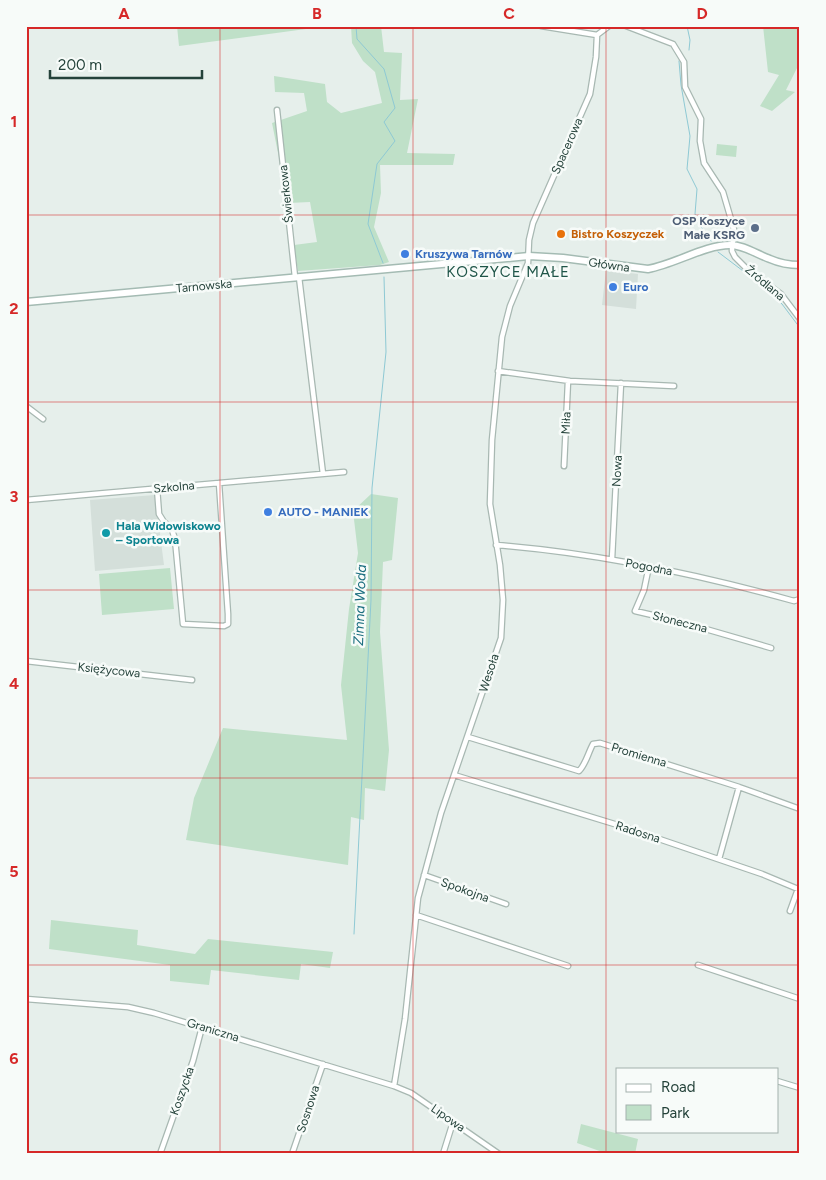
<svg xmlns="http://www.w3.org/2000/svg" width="826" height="1180" viewBox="0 0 826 1180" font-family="Figtree,sans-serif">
<rect width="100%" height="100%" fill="#e6efeb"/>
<!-- built -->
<path fill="#d4dfda" d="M606 270 638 274 636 309 602 305Z
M155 495 164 565 95 571 90 500Z"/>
<!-- green -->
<path fill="#bfe0c8" d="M177 26H328L179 46Z
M351 26H381L384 52 402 53 400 100 418 99 407 153 455 154 453 165H380L381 193 374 227 389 262 380 265 298 271 294 245 317 242 310 202 288 203 272 123 307 111 304 93 275 92 274 76 325 84 327 102 341 113 382 103 375 72 363 61 352 43Z
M763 26H800V62L786 90 795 92 772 111 760 106 779 75 768 72Z
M717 144 737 146 736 157 716 155Z
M371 494 398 498 392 560 383 562 380 632 389 750 385 791 365 788 364 820 351 817 348 865 186 840 194 798 223 728 347 740 341 685 349 609 358 553 353 511Z
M170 568 174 609 102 615 99 574Z
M51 920 138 930 137 945 195 954 208 939 333 952 330 968 301 964 299 980 211 970 209 985 170 981V965L49 949Z
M581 1124 638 1139 635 1154H608L577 1143Z"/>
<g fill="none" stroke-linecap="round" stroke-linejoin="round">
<!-- stream -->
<path stroke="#8ec9d4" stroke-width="1" d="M356 26 357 39 384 69 395 108 384 122 395 141 377 164 368 224 383 263
M687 26 690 40 689 50
M679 61 681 85 690 136 687 169 697 189 695 214 697 221 711 241
M718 252 763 286 782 304 800 328
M354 934 371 600 372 488 386 352 384 277"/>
<defs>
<path id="street" d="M541 26 597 35
M626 26 673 44 684 62 685 87 701 119 700 141 704 163 723 192 735 233 732 245V251L735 257 747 269 781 294 800 319
M597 35 609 26
M277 110 295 277
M299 277 323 474
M498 371 570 381 674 386
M26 406 43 419
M564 466 568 381
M157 488 159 514 164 522 171 527 175 539 183 624 224 626 228 624V614L219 483
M26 500 344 472
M496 545C597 553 697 574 794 601L800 599
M612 559 621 383
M649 566 644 590 635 611 678 621 771 648
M26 661 192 680
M468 737 579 771C586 764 588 753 593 744L600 743 739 787 800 809
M454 775 621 826 762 874 798 889 790 911
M719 859 739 787
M424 875 506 904
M416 915 568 966
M698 965 800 999
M26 999 128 1007 154 1013 394 1086 411 1093 499 1154
M777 1081 800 1088
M394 1086 405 1019 418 898 441 813 501 638 503 600 500 565 490 504 492 440 502 337 510 306 528 263 529 240 533 223 590 94 596 57 597 35
M160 1154 193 1061 202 1027
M292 1154 323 1064
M443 1154 453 1122"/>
<path id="secondary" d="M26 302 529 256 563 258 648 269C675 264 705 245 730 245 744 245 756 254 770 259 779 263 789 265 800 265"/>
</defs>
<!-- street casing -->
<use href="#street" stroke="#a8b8b2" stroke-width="7"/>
<!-- secondary casing -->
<use href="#secondary" stroke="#a4bbb3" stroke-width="9"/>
<!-- street -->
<use href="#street" stroke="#fff" stroke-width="4.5"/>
<!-- secondary -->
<use href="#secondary" stroke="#fff" stroke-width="6"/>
</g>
<!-- grid -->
<path fill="none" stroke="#d62828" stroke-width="1" stroke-opacity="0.55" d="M220 26V1154M413 26V1154M606 26V1154M26 215H800M26 402H800M26 590H800M26 778H800M26 965H800"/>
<!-- markers -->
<circle fill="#5c6f8a" stroke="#f7fbf9" stroke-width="2" cx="755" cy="228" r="5"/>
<circle fill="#e8710a" stroke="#f7fbf9" stroke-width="2" cx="561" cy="234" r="5"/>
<g fill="#3f7fe0" stroke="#f7fbf9" stroke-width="2">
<circle cx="405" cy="254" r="5"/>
<circle cx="613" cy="287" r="5"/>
<circle cx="268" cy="512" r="5"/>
</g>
<circle fill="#0f9aa8" stroke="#f7fbf9" stroke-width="2" cx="106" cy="533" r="5"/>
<g text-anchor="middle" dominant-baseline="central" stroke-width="5" stroke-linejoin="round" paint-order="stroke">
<!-- street labels -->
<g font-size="12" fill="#24423a" stroke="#f7fbf9">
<text transform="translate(567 146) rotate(-66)">Spacerowa</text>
<text transform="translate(286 194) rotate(-96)">Świerkowa</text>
<text transform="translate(609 265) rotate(8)">Główna</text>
<text transform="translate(765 283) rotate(40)">Źródlana</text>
<text transform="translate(204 286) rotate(-5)">Tarnowska</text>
<text transform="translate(566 423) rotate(-87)">Miła</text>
<text transform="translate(617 471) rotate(-87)">Nowa</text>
<text transform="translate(174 487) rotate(-5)">Szkolna</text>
<text transform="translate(649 567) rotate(11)">Pogodna</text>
<text transform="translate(680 622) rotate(14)">Słoneczna</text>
<text transform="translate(109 670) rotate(6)">Księżycowa</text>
<text transform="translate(489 673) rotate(-72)">Wesoła</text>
<text transform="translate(639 755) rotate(17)">Promienna</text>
<text transform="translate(638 832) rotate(18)">Radosna</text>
<text transform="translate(465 890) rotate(20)">Spokojna</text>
<text transform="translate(213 1030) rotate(17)">Graniczna</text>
<text transform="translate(182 1091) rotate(-71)">Koszycka</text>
<text transform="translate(308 1109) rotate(-72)">Sosnowa</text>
<text transform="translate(448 1118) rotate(35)">Lipowa</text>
</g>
<!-- service labels -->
<g font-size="12" font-weight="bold" fill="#4e5e75" stroke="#f7fbf9" text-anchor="end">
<text x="745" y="221">OSP Koszyce<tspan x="745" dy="14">Małe KSRG</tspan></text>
</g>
<!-- food labels -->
<g font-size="12" font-weight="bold" fill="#c56008" stroke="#f7fbf9" text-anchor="start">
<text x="571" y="234">Bistro Koszyczek</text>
</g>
<!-- shop labels -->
<g font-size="12" font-weight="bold" fill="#366cbe" stroke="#f7fbf9" text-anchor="start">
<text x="415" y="254">Kruszywa Tarnów</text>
<text x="623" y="287">Euro</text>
<text x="278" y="512">AUTO - MANIEK</text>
</g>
<!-- culture labels -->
<g font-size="12" font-weight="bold" fill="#0d838f" stroke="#f7fbf9" text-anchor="start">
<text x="116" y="526">Hala Widowiskowo<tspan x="116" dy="14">– Sportowa</tspan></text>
</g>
<!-- water labels -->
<g font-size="14" font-style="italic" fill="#1c6f80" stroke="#f7fbf9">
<text transform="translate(360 605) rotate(-88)">Zimna Woda</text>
</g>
<!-- quarter labels -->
<g font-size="15" letter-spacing="1" fill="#1f5548" stroke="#f7fbf9">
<text x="508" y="272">KOSZYCE MAŁE</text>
</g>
</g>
<!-- border -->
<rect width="826" height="1180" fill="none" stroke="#f7fbf9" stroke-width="55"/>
<!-- legend -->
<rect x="616" y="1068" width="162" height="65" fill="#f7fbf9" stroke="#a3b1ad"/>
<rect x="626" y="1084" width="25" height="8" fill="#ffffff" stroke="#a3b1ad"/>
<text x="661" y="1092" font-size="15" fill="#24423a">Road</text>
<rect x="626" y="1105" width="25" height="15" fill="#bfe0c8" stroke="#a3b1ad"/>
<text x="661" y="1118" font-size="15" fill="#24423a">Park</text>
<!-- scale -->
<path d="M50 70v8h152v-8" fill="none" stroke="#24423a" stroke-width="2.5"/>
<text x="58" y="70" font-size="15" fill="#24423a" stroke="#f7fbf9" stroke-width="4" paint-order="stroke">200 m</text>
<rect x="28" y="28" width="770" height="1124" fill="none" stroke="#d62828" stroke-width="2"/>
<g font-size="16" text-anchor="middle" font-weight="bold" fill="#d62828">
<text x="124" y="19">A</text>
<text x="317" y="19">B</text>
<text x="509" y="19">C</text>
<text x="702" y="19">D</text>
<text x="14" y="127">1</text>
<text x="14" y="314">2</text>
<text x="14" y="502">3</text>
<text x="14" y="689">4</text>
<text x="14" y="877">5</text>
<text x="14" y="1064">6</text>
</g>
</svg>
